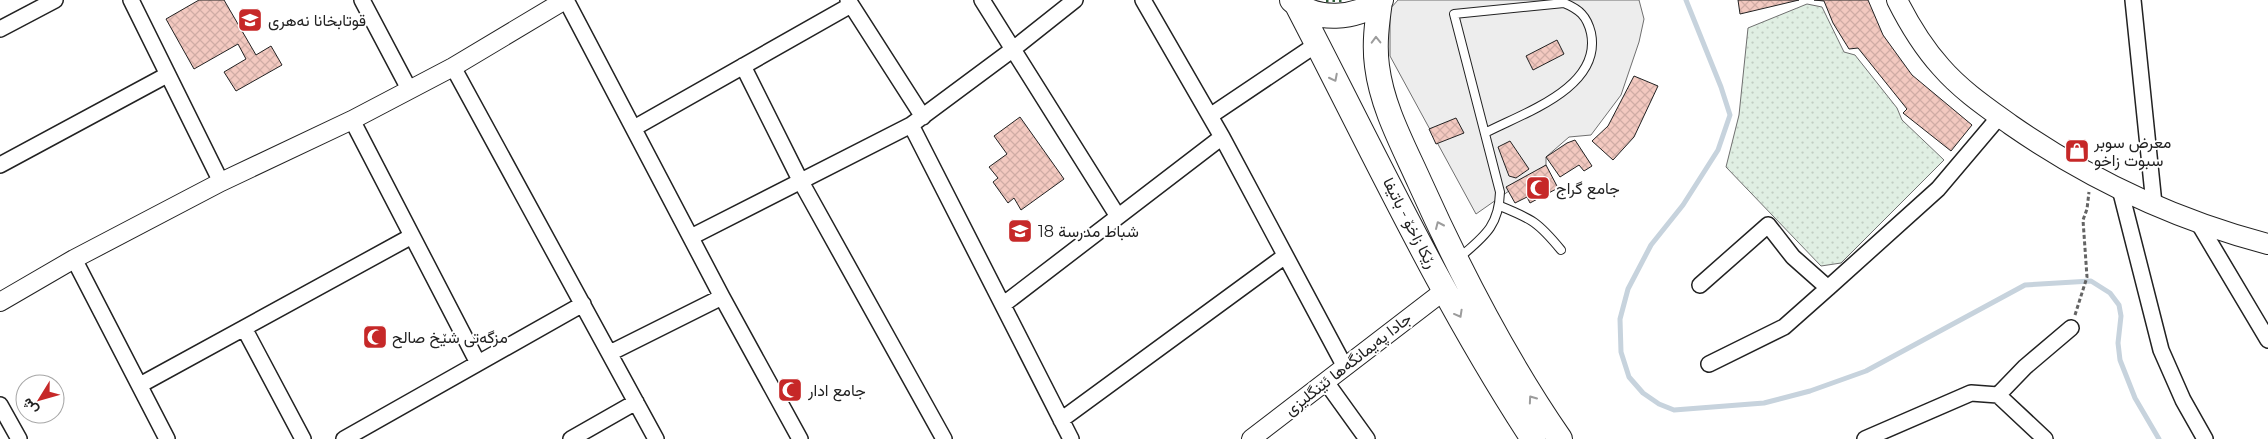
<svg xmlns="http://www.w3.org/2000/svg" width="2268" height="439" viewBox="0 0 2268 439" font-family="Montserrat,Vazirmatn,sans-serif">
<defs>
<pattern id="grass-dots" width="8" height="8" patternUnits="userSpaceOnUse" patternTransform="scale(1.25)"><rect width="8" height="8" fill="#e0efe3"/><path d="M2 2h.1M6 6h.1" fill="none" stroke="#c0cdc2" stroke-width="1.8" stroke-linecap="round"/></pattern>
<pattern id="building-cross-hatch" width="8" height="8" patternUnits="userSpaceOnUse" patternTransform="scale(1.25)"><rect width="8" height="8" fill="#f3c9c0"/><path d="M0 0l8 8M0 8l8-8" fill="none" stroke="#d0aca5"/></pattern>
</defs>
<rect width="100%" height="100%" fill="#fff"/>
<!-- grass -->
<path fill="url(#grass-dots)" stroke="#6f6f6f" d="M1807 4 1822 7 1844 52 1855 55 1897 108 1902 120 1944 160 1841 263 1821 266 1726 167 1739 115 1748 28Z"/>
<!-- parking -->
<path fill="#ededed" stroke="#6f6f6f" d="M1398 0H1639L1644 19 1639 42 1621 95 1591 135 1569 137 1546 157V165L1476 214 1390 56V9Z"/>
<g fill="none" stroke-linecap="round" stroke-linejoin="round">
<!-- stream -->
<path stroke="#c7d3dd" stroke-width="5" d="M1686 0 1721 87 1730 115 1718 150 1683 205 1651 245 1628 289 1620 319 1621 352 1629 377 1643 393 1659 404 1674 410 1764 403 1810 391 1866 371 2025 285 2091 281 2110 293 2119 305 2121 316 2118 343 2120 360 2135 398 2159 439"/>
</g>
<!-- building -->
<path fill="url(#building-cross-hatch)" stroke="#222" d="M199 0H224L256 55 271 46 282 65 236 91 224 72 246 59 238 44 194 69 166 19Z
M1738 0H1799L1740 14Z
M1814 0H1868L1883 35 1912 75 1972 125 1951 151 1903 113 1907 109 1858 48 1849 49 1833 23 1824 1Z
M1557 40 1564 54 1533 70 1526 56Z
M1634 76 1658 86 1634 137 1613 160 1592 141 1608 126Z
M1020 117 1064 179 1021 210 1014 198 1008 203 993 182 998 178 989 167 1007 154 994 136Z
M1456 118 1464 133 1436 144 1429 129Z
M1575 140 1592 166 1584 171 1579 165 1560 177 1546 157 1567 143Z
M1510 141 1529 169 1516 178 1509 176 1498 147Z
M1546 165 1558 188 1530 203 1527 197 1515 203 1506 187Z"/>
<g fill="none" stroke-linecap="round" stroke-linejoin="round">
<defs>
<path id="service" d="M1500 206C1532 219 1538 222 1561 250
M1459 258C1483 237 1499 227 1500 192L1454 14 1564 3C1579 9 1587 16 1591 33 1602 88 1523 113 1485 133"/>
<path id="minor" d="M131 0 221 182
M362 0 409 89
M566 0 722 297 800 439
M848 0 923 117
M982 0 1117 215
M1143 0 1222 137 1345 367
M2133 0 2154 204
M0 29 55 0
M743 66 800 180 944 439
M453 67 656 439
M1210 116 1317 44
M352 120 478 363
M911 125 1071 439
M634 128 851 5
M0 165 167 75
M2120 189 2161 350 2183 400 2205 439
M2199 224 2268 340
M691 237 911 125 1012 50 1075 0
M74 259 167 439
M1700 285 1768 225 1793 257 1828 288 1938 189 1999 117
M1004 304 1222 137
M244 328 303 439
M610 353 722 297
M1709 364 1784 327 1828 288
M1326 382 1367 439
M140 385 412 236
M1998 395 2025 367 2071 328
M0 405 19 439
M1061 420 1285 256
M344 439 583 304
M571 439 636 402
M1865 439 1971 393 1998 395 2045 439"/>
<path id="tertiary" d="M0 302 74 259 221 182 352 120 453 67 565 0
M1251 439 1445 290"/>
<path id="secondary" d="M1897 0C1909 24 1923 47 1941 67 1961 90 1986 107 2011 125 2089 179 2176 220 2268 244"/>
<path id="trunk" d="M1292 0C1316 23 1356 19 1381 0
M1380 1C1377 23 1374 44 1377 66 1382 107 1403 145 1420 183 1460 272 1504 358 1560 439
M1296 3C1372 149 1443 302 1533 439"/>
</defs>
<!-- service casing -->
<use href="#service" stroke="#222" stroke-width="10"/>
<!-- minor casing -->
<use href="#minor" stroke="#222" stroke-width="18"/>
<!-- tertiary casing -->
<use href="#tertiary" stroke="#222" stroke-width="20"/>
<!-- secondary casing -->
<use href="#secondary" stroke="#222" stroke-width="22"/>
<!-- trunk casing -->
<use href="#trunk" stroke="#222" stroke-width="26"/>
<!-- path -->
<path stroke="#646464" stroke-width="3" stroke-dasharray="4 2.5" stroke-linecap="butt" d="M2075 315 2087 277 2083 220 2087 209 2089 192"/>
<!-- service -->
<use href="#service" stroke="#fff" stroke-width="8"/>
<!-- minor -->
<use href="#minor" stroke="#fff" stroke-width="15"/>
<!-- tertiary -->
<use href="#tertiary" stroke="#fff" stroke-width="18"/>
<!-- secondary -->
<use href="#secondary" stroke="#fff" stroke-width="20"/>
<!-- trunk -->
<use href="#trunk" stroke="#fff" stroke-width="24"/>
<!-- hedge -->
<path stroke="#2f5e38" stroke-width="4" stroke-dasharray="2.5 4" stroke-linecap="butt" d="M1326 0H1343"/>
</g>
<!-- one-way arrows -->
<defs><path id="oneway-chevron" d="M-2-3.5L2.5 0L-2 3.5" fill="none" stroke-width="1.6" stroke-linecap="round" stroke-linejoin="round" transform="scale(1.25)"/></defs>
<g stroke="#9c9c9c">
<use href="#oneway-chevron" transform="translate(1376 40) rotate(-91)"/>
<use href="#oneway-chevron" transform="translate(1334 78) rotate(63)"/>
<use href="#oneway-chevron" transform="translate(1439 225) rotate(-114)"/>
<use href="#oneway-chevron" transform="translate(1459 314) rotate(61)"/>
<use href="#oneway-chevron" transform="translate(1532 399) rotate(-125)"/>
</g>
<!-- icons -->
<defs>
<symbol id="school-square" viewBox="-11 -11 22 22"><rect x="-9" y="-9" width="18" height="18" rx="4" fill="#c62828" stroke="#fff"/><path d="M0-5L7-2L0 1L-7-2ZM-4 1L0 2.5L4 1V4Q0 6-4 4Z" fill="#fff"/></symbol>
<symbol id="shop-square" viewBox="-11 -11 22 22"><rect x="-9" y="-9" width="18" height="18" rx="4" fill="#c62828" stroke="#fff"/><path d="M-5-2.5h2.3a2.7 3.5 0 0 1 5.4 0H5L5.5 6h-11ZM-1.5-2.5h3a1.5 2.3 0 0 0-3 0Z" fill="#fff"/></symbol>
<symbol id="mosque-square" viewBox="-11 -11 22 22"><rect x="-9" y="-9" width="18" height="18" rx="4" fill="#c62828" stroke="#fff"/><path d="M3.5-4.9A6 6 0 1 0 3.5 4.9A5 5 0 1 1 3.5-4.9Z" fill="#fff"/></symbol>
</defs>
<g fill-rule="evenodd">
<use href="#school-square" x="236" y="6" width="28" height="28"/>
<use href="#shop-square" x="2063" y="137" width="28" height="28"/>
<use href="#mosque-square" x="1524" y="174" width="28" height="28"/>
<use href="#school-square" x="1006" y="217" width="28" height="28"/>
<use href="#mosque-square" x="361" y="323" width="28" height="28"/>
<use href="#mosque-square" x="776" y="376" width="28" height="28"/>
</g>
<g text-anchor="middle" dominant-baseline="central" stroke-width="4" stroke-linejoin="round" paint-order="stroke">
<!-- poi labels -->
<g font-size="16" fill="#222" stroke="#fff" text-anchor="start">
<text x="268" y="20">قوتابخانا نەهری</text>
<text x="2094" y="142">معرض سوبر<tspan x="2094" dy="18">سبوت زاخو</tspan></text>
<text x="1556" y="188">جامع گراج</text>
<text x="1038" y="231">18 شباط مدرسة</text>
<text x="392" y="337">مزگەتی شێخ صالح</text>
<text x="808" y="390">جامع ادار</text>
</g>
<!-- street labels -->
<g font-size="16" fill="#222" stroke="#fff">
<text transform="translate(1410 223) rotate(63)">رێکا زاخۆ - باتیفا</text>
<text transform="translate(1348 364) rotate(-38)">جادا په‌يمانگه‌ها ئێنگليزى</text>
</g>
</g>
<!-- north arrow -->
<g transform="translate(40 399) rotate(233)"><circle r="24" fill="#ffffff" stroke="#a7a7a7"/>
<path d="M0-4L9 19L0 12L-9 19Z" fill="#c62828"/>
<text y="-8" font-size="14" font-weight="bold" text-anchor="middle" fill="#222222">ش</text>
</g>
</svg>
